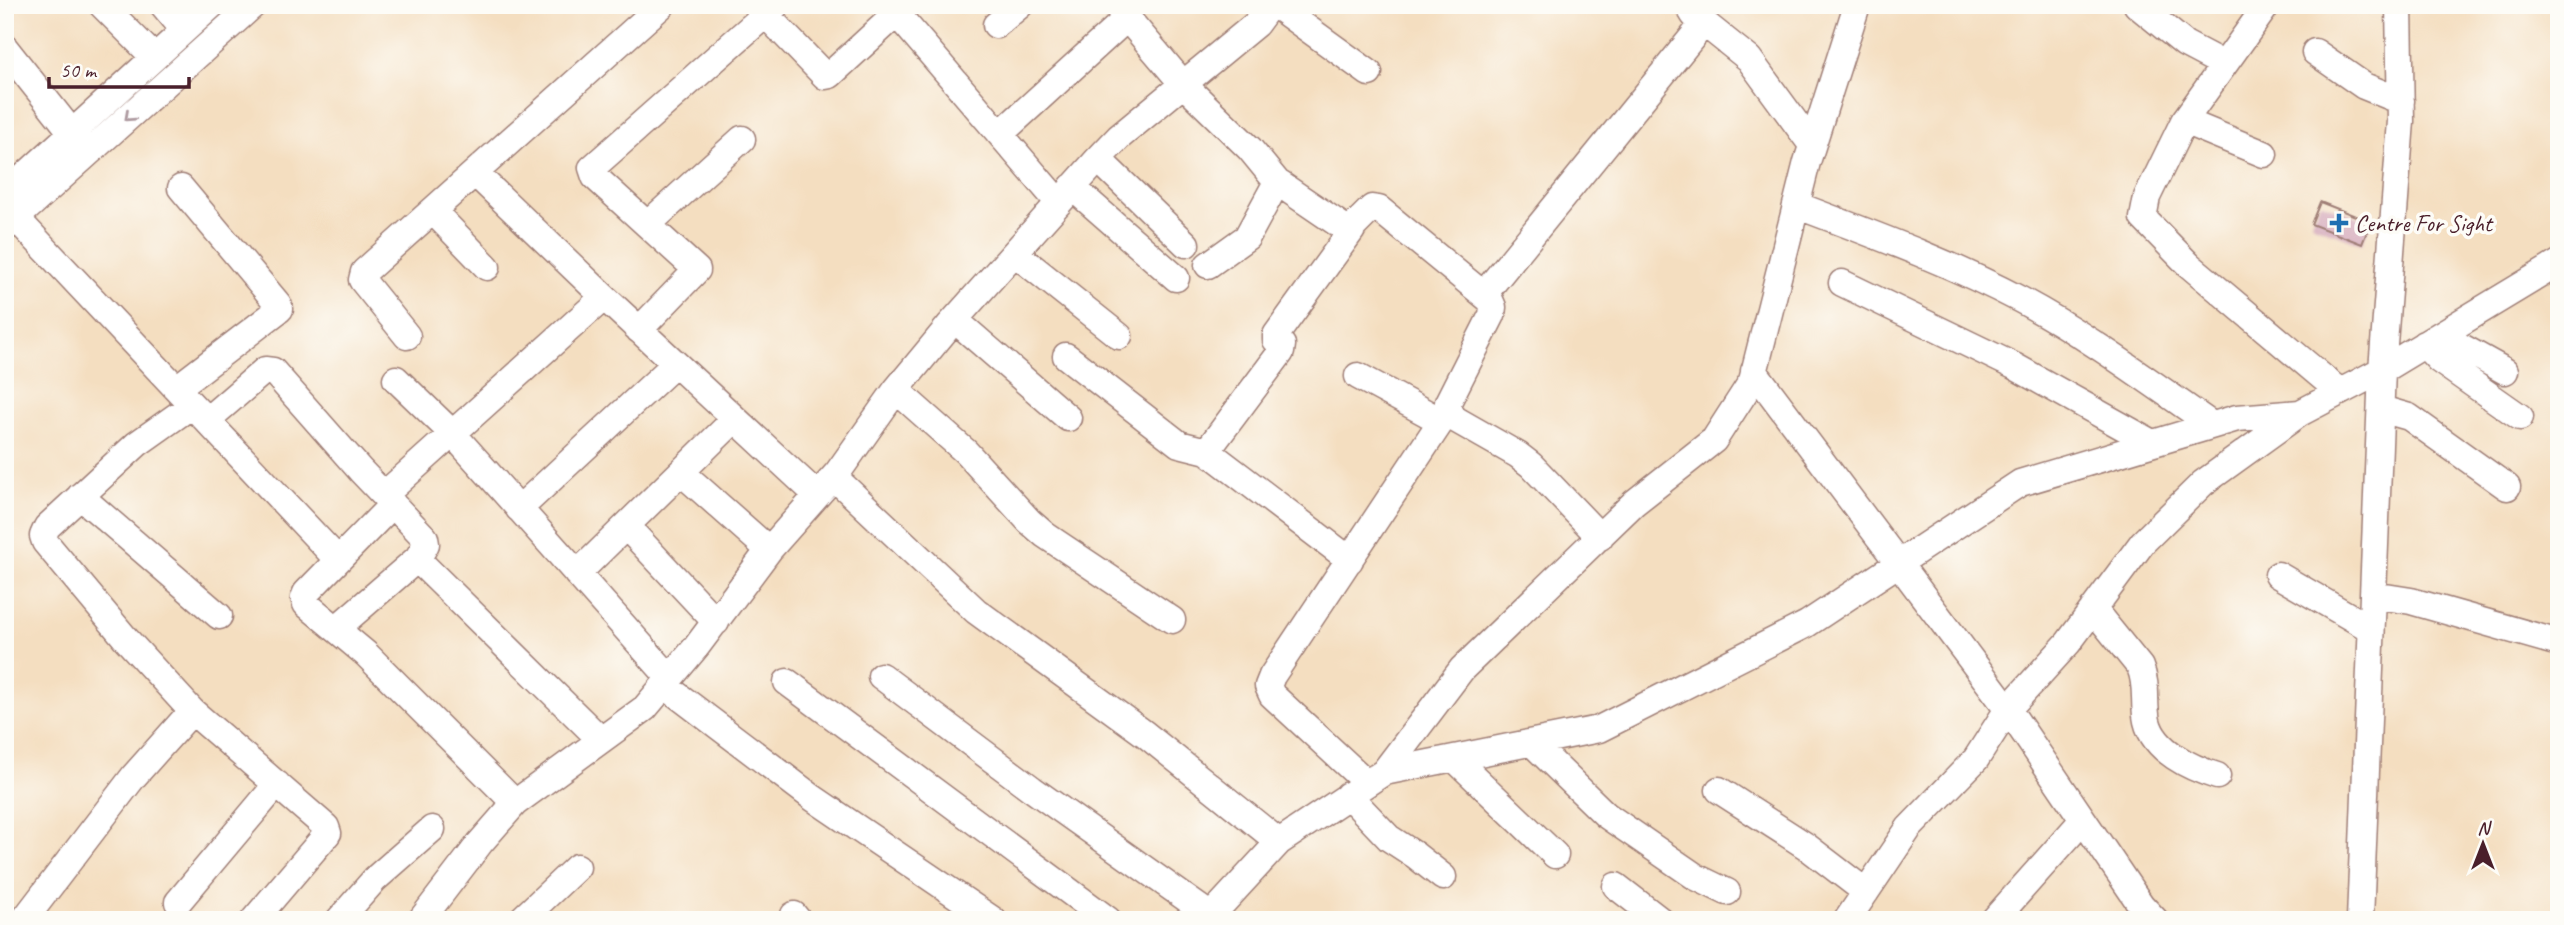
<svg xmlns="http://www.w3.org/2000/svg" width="2564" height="925" viewBox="0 0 2564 925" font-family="Caveat,sans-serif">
<rect width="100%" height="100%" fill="#fdfcf7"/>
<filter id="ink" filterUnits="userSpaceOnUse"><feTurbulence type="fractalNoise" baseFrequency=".0143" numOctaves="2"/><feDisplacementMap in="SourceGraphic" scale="14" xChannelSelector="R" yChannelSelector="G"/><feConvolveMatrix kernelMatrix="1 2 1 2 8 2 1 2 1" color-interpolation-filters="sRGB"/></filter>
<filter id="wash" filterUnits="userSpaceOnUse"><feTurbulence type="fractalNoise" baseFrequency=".00686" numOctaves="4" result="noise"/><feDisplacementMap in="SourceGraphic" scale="28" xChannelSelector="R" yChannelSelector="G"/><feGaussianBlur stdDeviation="1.57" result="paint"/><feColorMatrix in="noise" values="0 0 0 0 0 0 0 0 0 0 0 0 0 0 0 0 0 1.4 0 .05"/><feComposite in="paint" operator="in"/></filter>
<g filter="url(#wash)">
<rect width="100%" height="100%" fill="#f4dec0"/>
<g id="blocks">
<!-- building -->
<path fill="#cc97ad" d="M2320 202 2371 222 2362 244 2311 224Z"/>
</g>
</g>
<g filter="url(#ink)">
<use href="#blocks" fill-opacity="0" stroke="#9f7e76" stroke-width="2"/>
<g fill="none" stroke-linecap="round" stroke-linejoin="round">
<defs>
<path id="minor" d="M102 5 154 57
M163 5 184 30
M1116 5 1183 84 1250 149 1277 182 1349 231 1372 208 1379 209 1490 300 1493 307 1492 315 1448 402V411L1453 418 1518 455 1531 465 1600 537
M1275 5 1369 73
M1688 5 1694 15 1749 59 1812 145
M2137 5 2185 44 2223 64
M2267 5 2184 121 2147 197 2143 218 2189 265 2340 392
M897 14 1059 203
M766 15 825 76 830 75 906 5
M996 25 1020 5
M5 48 81 144
M2315 52 2364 86 2401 101
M2184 121 2264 154
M1000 134 1127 18
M1098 159 1186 244
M476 174 604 297 817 495
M1072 187 1176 278
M5 194 212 5
M1796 205C1872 234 1949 262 2021 300 2088 336 2150 382 2212 425
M433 211 487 267
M16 218 338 560
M648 224 742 139
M5 228 253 5
M1016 254 1119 336
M1208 265 1247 237 1277 182
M1842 283 2014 366 2152 443
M1484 294 1704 23
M955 320 1068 418
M639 330 697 270 595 177 592 168 776 5
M2440 335 2505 371
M407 336 362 280 364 272 662 5
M2424 344 2439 360 2520 417
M1066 356 1179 444 1207 451 1350 560
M1754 371 2008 709 2141 905 2155 920
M1358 376 1441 421
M396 379 452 433 670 678
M177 388 280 309 278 304 181 188
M896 390 966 452 1029 521 1045 535 1172 620
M192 405 137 444 47 527 43 536 45 542 126 639 192 711 326 827 328 833 254 920
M2381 409 2409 417 2507 487
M207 420 265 370 273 371 361 471 425 538 426 544 418 558 420 562 601 740
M1207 451 1281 352 1282 345 1276 340V335L1352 230
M681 472 769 550
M834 477 976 611 1145 734 1279 842
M384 495 604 297
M80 496 219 616
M393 504 306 593 304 598 306 604 366 654 515 803
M519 509 675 364
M626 526 716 622
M577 574 735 419
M2278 575 2371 629
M2373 595 2411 601 2559 643
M2093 609 2140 667C2148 685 2143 703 2147 721 2154 751 2191 768 2217 776
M336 629 418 558
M881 676 1032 789 1211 916
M787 682 1108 920
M664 685 813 798 993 920
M1532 743 1606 815 1696 877 1727 892
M1454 758 1555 855
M1384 772 1599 729 1807 624 2020 483 2237 418 2300 413
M1367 783 1272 695 1268 686 1272 676 1448 411
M1719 790 1806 846 1866 892
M1348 795 1389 838 1415 855 1443 877
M1616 886 1660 920
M178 902 277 784
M794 915 798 920
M24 920 134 776 192 711
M339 920 375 879 432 829
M421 920 480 843 515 803 645 708 697 646 769 550 838 472 896 390 949 326 1098 159 1119 137 1256 24 1270 5
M521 920 577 867
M1207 920 1279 842 1384 772 1462 669 1634 503 1714 440 1752 381 1807 162 1857 5
M1847 920 1909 828 1976 759 2008 709 2068 643 2143 542 2203 483 2300 413 2382 370 2559 263
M1994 920 2083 820
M2360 920 2382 370 2401 121 2399 5"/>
</defs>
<!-- minor casing -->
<use href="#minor" stroke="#9f7e76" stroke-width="29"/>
<!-- minor -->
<use href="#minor" stroke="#fff" stroke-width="26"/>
</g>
<!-- one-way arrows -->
<defs><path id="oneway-chevron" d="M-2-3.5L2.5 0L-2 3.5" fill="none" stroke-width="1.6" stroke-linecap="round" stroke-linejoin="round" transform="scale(1.75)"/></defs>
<use stroke="#ae9aa0" href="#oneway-chevron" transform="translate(129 117) rotate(138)"/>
</g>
<!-- markers -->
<path fill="#1f6fb2" stroke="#fdfcf7" stroke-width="2.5" d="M2335.5 212.5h7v7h7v7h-7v7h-7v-7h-7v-7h7z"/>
<g text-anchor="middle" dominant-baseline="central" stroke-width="7" stroke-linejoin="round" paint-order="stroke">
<!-- poi labels -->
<g font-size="24" fill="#4a1f2b" stroke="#fdfcf7" text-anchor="start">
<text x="2355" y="223">Centre For Sight</text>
</g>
</g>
<!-- margin -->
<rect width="2564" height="925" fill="none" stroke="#fdfcf7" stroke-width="28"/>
<!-- north arrow -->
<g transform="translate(2483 844)" stroke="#fdfcf7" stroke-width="5" paint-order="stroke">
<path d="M0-5L12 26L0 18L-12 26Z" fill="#4a1f2b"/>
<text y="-10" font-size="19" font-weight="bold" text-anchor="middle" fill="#4a1f2b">N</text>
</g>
<!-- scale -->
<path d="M49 77v10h140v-10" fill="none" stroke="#4a1f2b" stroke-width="3.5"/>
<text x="60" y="77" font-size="21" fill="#4a1f2b" stroke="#fdfcf7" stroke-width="5" paint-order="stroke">50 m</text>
</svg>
